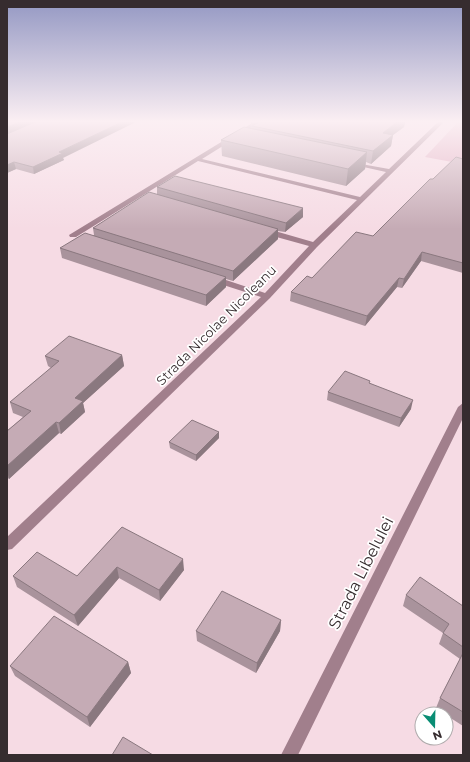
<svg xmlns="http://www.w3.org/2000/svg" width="470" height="762" viewBox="0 0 470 762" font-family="Montserrat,sans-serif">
<rect width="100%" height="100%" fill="#f6dbe4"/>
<!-- green -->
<path fill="#e2afc2" d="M458 122H463V164L425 157Z"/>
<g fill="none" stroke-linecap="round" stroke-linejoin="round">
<!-- minor -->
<path fill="#a17f8c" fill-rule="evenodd" d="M254 122H261L202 159 360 197 386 172 350 164V162L389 169 438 122H444L317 247 270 298 12 549 7 550V537L261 297 211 281V277H217L265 293 309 246 262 233V229H268L313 242 357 200 198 161 76 237H70L69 235Z
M463 403V418L298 755H281L458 407Z"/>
</g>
<!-- wall -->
<path fill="#a9939c" d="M7 122 63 158 64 160 34 174 16 169 7 173Z
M251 122H405L404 127 393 135 391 146 371 164 366 162 365 169 346 186 222 156 221 140 251 128Z
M463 159V273L421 261 402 288 397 287 365 326 290 301 291 292 373 236 433 179Z
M157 187 303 217 285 232 278 231V239L233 281 226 279V287L206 306 62 258 60 248 94 235 93 228 157 195Z
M122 355 124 366 83 403 85 412 61 434 59 433 9 479 7 477V431L23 417 13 413 10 402 51 368 48 366 45 356Z
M370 383 411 409 399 427 327 400 328 392Z
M219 432V438L196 461 170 448 169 442Z
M122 527 184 570 160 601 119 578 78 626 17 587 13 576H77Z
M406 595 463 606V726L446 715V714H445L436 708 440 698 460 659 439 644 443 633 403 606Z
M281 620 280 631 256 673 197 641 196 631Z
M128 662 131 673 90 727 15 676 10 666Z"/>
<!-- shaded-wall -->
<path fill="#8a787f" d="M20 122H36L7 134V127Z
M122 122H136L63 158 64 160 34 174 33 167 59 152Z
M397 122H405L404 127 393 135 391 146 371 164 373 151 383 133Z
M367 152 365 169 346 186 348 169Z
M14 162 16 169 7 173V165Z
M303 208V217L285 232 286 223Z
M278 229V239L233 281V271Z
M422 252 421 261 402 288 404 279Z
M226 277V287L206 306V295Z
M399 278 397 287 365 326 367 316Z
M122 355 124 366 83 403 85 412 61 434 59 423 75 398Z
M413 400 411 409 399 427 401 418Z
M56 422 59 433 9 479 7 471V466Z
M219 432V438L196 461V455Z
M183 559 184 570 160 601 159 590Z
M117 567 119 578 78 626 74 615Z
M281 620 280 631 256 673 257 663Z
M128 662 131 673 90 727 87 717Z"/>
<!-- building -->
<path fill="#c5abb5" stroke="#8a787f" d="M7 122H20L7 127Z
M35 122H122L59 152 63 153 33 167 14 162 7 165V134Z
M259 122H397L383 133 393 135 373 151 252 126Z
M244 127 367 152 348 169 221 140Z
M456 157 463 159V263L422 252 404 279 399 278 367 316 291 292 307 276 312 278 356 232 373 236 430 179H433Z
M175 176 303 208 286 223 157 187Z
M149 192 278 229 233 271 93 228Z
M85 233 226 277 206 295 60 248Z
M69 336 122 355 75 398 83 401 59 423 56 422 7 466V431L31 411 10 402 59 361 45 356Z
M345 371 370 381 369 383 413 400 401 418 328 392Z
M192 420 219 432 196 455 169 442Z
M122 527 183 559 159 590 117 567 74 615 13 576 37 552 77 576Z
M420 577 463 606V647L443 633 449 624 406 595Z
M222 591 281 620 257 663 196 631Z
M54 616 128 662 87 717 10 666Z
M463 653V712L440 698Z
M123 737 153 755H112Z"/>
<!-- sky -->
<linearGradient id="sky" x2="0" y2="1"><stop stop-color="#9498c3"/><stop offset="0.53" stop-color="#fbeff3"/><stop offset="1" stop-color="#fbeff3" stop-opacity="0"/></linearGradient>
<rect width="470" height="229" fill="url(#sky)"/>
<g text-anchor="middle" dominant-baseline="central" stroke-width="3.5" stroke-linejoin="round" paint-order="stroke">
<!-- street labels -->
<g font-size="13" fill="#362c2f" stroke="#fff">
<text transform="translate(216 325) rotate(-45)">Strada Nicolae Nicoleanu</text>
</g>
<!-- near-street labels -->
<g font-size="16" fill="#362c2f" stroke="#fff">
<text transform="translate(361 573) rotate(-63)">Strada Libelulei</text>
</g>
</g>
<!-- border -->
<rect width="470" height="762" fill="none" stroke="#362c2f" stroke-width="16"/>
<!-- north arrow -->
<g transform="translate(434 726) rotate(160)"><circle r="19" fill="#ffffff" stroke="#afabac"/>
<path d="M0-3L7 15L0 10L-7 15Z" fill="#098d74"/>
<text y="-6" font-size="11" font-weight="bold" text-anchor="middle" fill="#362c2f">N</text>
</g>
</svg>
